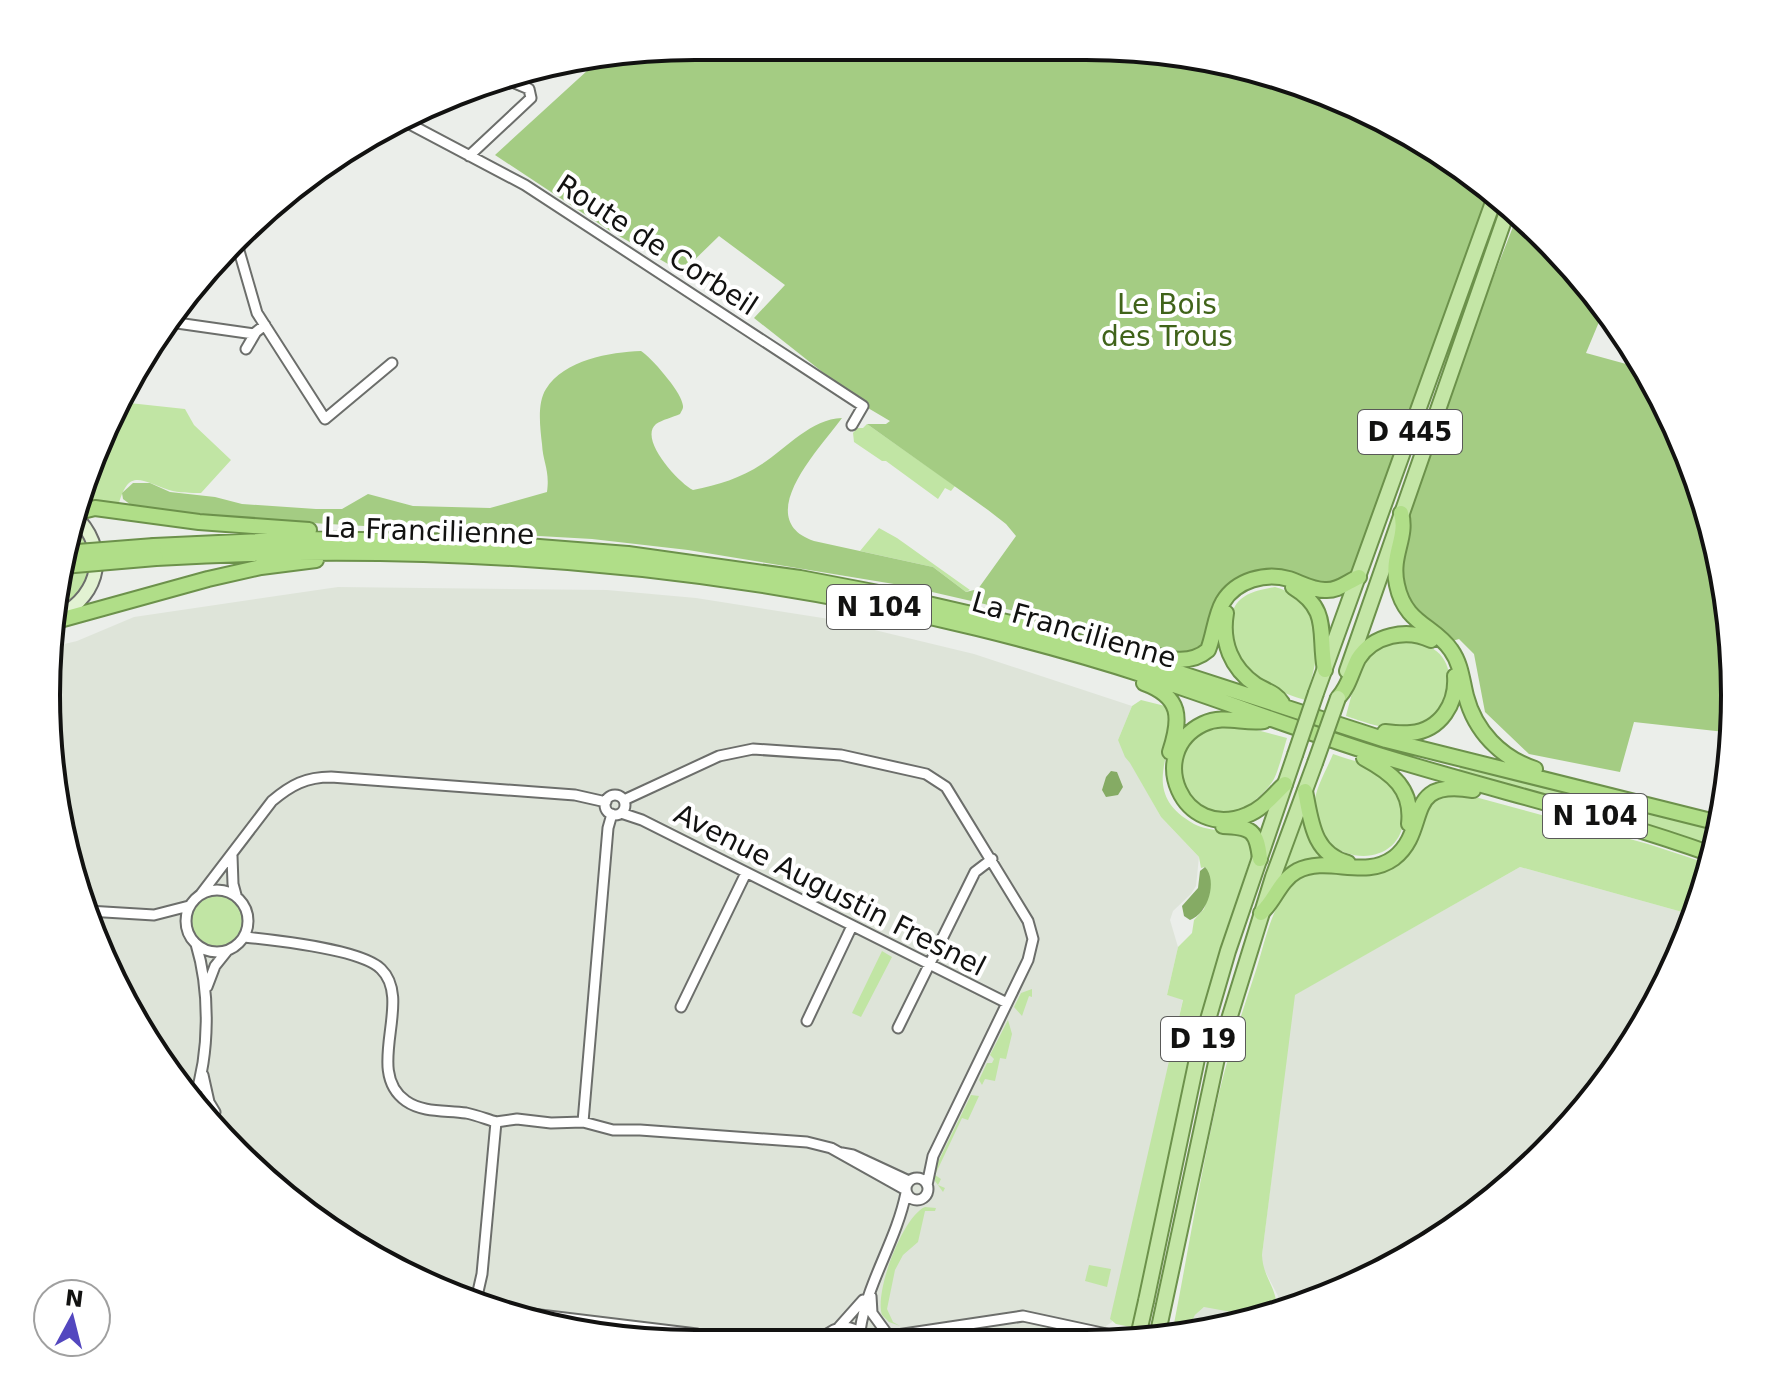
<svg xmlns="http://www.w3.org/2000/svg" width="1781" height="1390" viewBox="0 0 1781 1390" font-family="'DejaVu Sans',sans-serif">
<rect width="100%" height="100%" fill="#ebeeea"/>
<!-- built -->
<path fill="#dee4d9" d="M338 587 607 590 696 598 829 619 974 654 1132 706 1118 740 1161 817 1199 857 1196 886 1191 894 1173 911 1170 920 1178 947 1167 995 1183 999 1112 1322 1106 1326 1104 1334 1096 1342 569 1332 447 1295 334 1234 236 1154 133 1020 68 863 46 695 52 647 77 641 134 617Z
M1520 867 1693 915 1668 982 1601 1090 1514 1183 1411 1257 1294 1310 1277 1313 1278 1296 1262 1265V1255L1294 995Z
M1204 1307H1210L1259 1317 1187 1331 1195 1315Z"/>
<!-- green -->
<path fill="#c1e5a4" d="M120 402 185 409 194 425 231 460 201 493C191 493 179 493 169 490 140 480 128 468 118 507L77 506Z
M867 424 955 486 951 491 945 488 938 499 886 461H882L854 442 853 433 857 428H863Z
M71 521C99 553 95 590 57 611Z
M879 528 897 538 970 590 966 592 933 567 860 551Z
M1275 587C1331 603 1320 656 1305 700 1281 693 1256 683 1241 663 1234 654 1232 645 1231 634 1228 600 1244 592 1275 587Z
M1405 639C1439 647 1448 654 1452 690 1445 700 1439 714 1430 722 1412 740 1367 723 1346 716 1359 672 1356 651 1405 639Z
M1141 700 1169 707C1181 750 1134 790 1194 824 1211 833 1231 828 1247 837L1252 853 1213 975 1188 1064 1135 1328 1116 1324 1110 1319 1183 1000 1167 995 1178 947 1192 933 1194 920 1204 909 1210 891 1205 867 1201 868 1199 857 1161 817 1130 763 1125 757 1118 740 1132 706Z
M1238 725 1287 738C1283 751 1280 766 1274 779 1269 788 1261 795 1253 802 1194 852 1131 732 1238 725Z
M1333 754C1349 760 1371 764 1385 774 1397 782 1403 797 1404 811 1407 876 1313 867 1314 806 1315 788 1327 769 1333 754Z
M1461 765 1718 829 1715 849 1459 770Z
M1448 794H1464L1648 844 1712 865 1693 915 1520 867 1295 995 1262 1255C1263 1279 1278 1287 1277 1313L1259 1317 1204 1307 1195 1315 1187 1331 1172 1334C1188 1253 1201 1170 1220 1089 1230 1048 1244 1007 1257 967 1266 938 1273 899 1298 880 1325 859 1362 884 1392 868 1430 847 1409 809 1448 794Z
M1299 821 1306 823 1323 853 1322 859 1284 872 1283 868Z
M191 921a26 26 0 1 1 52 0a26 26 0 1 1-52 0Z
M882 951 892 957 861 1017 852 1013Z
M1032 989V997L1029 996 1022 1016 1014 1007 1021 993Z
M1008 1020 1012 1034 1006 1059 1000 1058 995 1081 985 1079 982 1085 979 1080 987 1063H992L994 1059 990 1055Z
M971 1095 979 1096 968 1120 962 1118 935 1175 941 1179 938 1185 945 1188 943 1192 935 1181V1168Z
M925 1207 936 1208 935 1211H925L918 1242 903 1255 895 1270 887 1309 893 1322 900 1326 889 1322 882 1315C874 1292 903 1216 925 1207Z
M1089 1265 1111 1269 1107 1287 1085 1281Z"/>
<!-- forest -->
<path fill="#a4cc83" d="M695 46 1128 47 1295 81 1481 180 1491 190 1453 289 1348 582 1338 589 1281 577 1232 591 1208 650 1166 657 1036 616 906 586 688 550 592 539 243 519 131 505 123 499 122 493 133 483H150L170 492 215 497 242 504 316 509H342L368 494 413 506 490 508 547 492C550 470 543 463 542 444 540 427 537 403 546 389 564 360 610 352 641 351 651 357 680 391 682 402 684 408 683 408 680 414 673 417 662 420 656 424 638 439 679 483 693 490 718 485 741 478 762 464 788 447 811 419 842 418 821 447 750 519 814 541L933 567 966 592 978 589 1016 536 1006 524 988 510 867 424H886L890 421 868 408 754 318 785 285 719 236 682 272 607 229 495 155 600 59Z
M1518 214 1574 267 1604 310 1586 353 1648 370 1663 404 1659 415 1669 417 1700 486 1718 561 1709 574 1713 601 1730 615 1734 733 1634 722 1620 772 1529 754 1485 712 1474 654 1459 639 1446 643 1434 635 1397 586 1401 513Z"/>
<!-- water -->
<path fill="#85ab64" d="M1111 771 1117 772 1123 787 1118 795 1106 797 1102 790 1106 777Z
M1205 867C1218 881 1208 914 1190 920L1184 916 1182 906 1198 888 1200 871Z"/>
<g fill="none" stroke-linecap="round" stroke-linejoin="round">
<!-- stream -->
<path stroke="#85ab64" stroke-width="3" d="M497 80 519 90"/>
<defs>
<path id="minor" d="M402 120 525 185 863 406 852 425
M469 156 531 98 529 89 503 78
M235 237 257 313 325 419 392 363
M170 322 254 334
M246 349 256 332 265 325
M605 805a10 10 0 1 1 20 0a10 10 0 1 1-20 0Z
M624 800 719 756 753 749 841 755 926 774 946 787 1028 921 1033 939 1028 960 933 1156 927 1185
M621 813 642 820 1007 1003
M232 856 233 884 236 895
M186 921a31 31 0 1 1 62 0a31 31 0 1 1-62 0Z
M201 894 272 801C291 785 306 777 331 777L575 795 606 802
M88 911 154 915 189 906
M244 937C273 940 361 949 381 969 414 1001 363 1071 406 1101 423 1113 447 1110 466 1113 476 1115 486 1119 496 1122
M207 987 215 966 227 951
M681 1007 746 873
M807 1021 852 926
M898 1028 975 872 992 859
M203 1075 209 1102 215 1112 212 1122
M194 1100C210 1053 210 990 196 944
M583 1122 608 828 612 814
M842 1153 853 1155 909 1181
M906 1189a11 11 0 1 1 22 0a11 11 0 1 1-22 0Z
M477 1296 482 1274 496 1122 517 1119 551 1123 583 1122 613 1130H640L807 1142 831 1148 906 1190
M871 1296 872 1313 888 1335
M465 1300 470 1296H477L483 1306
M499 1310 697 1334
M839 1327 863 1300
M860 1331C867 1282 896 1242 906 1193
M864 1335H897L1023 1316 1139 1341
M824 1337C836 1325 850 1324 863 1335"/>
<path id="secondary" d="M59 616C101 594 110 548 73 514"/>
<path id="primary" d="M1347 671 1509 206
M1316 693 1496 194
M1146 1301 1198 1054 1228 951 1295 755
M1157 1337 1217 1058 1273 877 1315 763"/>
<path id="trunk" d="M74 513 95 508 199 522 309 530
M1401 513C1408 538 1390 555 1397 585 1405 624 1434 625 1451 650 1461 664 1462 680 1466 696 1475 731 1501 758 1535 769
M154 546 302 539 475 542 628 554 800 578 889 595 1032 628 1158 666 1386 740 1719 823
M156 558C430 542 709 562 977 628 1034 642 1092 658 1147 676 1224 701 1299 730 1375 754 1488 789 1603 815 1714 855
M1293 587C1331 610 1318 633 1325 670
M1226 613C1221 642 1231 668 1256 685 1266 691 1276 693 1282 703
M56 621 208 579 261 567 316 560
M1126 646C1153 654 1185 670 1208 650 1214 635 1215 616 1223 602 1236 580 1266 572 1289 579 1301 583 1312 590 1325 590 1338 591 1347 582 1359 577
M1144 683C1182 697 1181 718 1170 752
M1338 698C1349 686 1351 673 1358 659 1373 635 1407 628 1431 640
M1264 721C1243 724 1224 714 1203 724 1145 752 1182 842 1247 815 1263 809 1273 795 1285 784
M1385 732C1393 733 1402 734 1411 733 1441 730 1457 703 1455 676
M1364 758C1392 773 1413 789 1409 824
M1305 791C1311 821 1313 854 1348 863
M1223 826C1251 827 1257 830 1260 859
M1261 913C1275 901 1279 881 1297 871 1328 855 1364 880 1394 858 1431 829 1401 778 1473 790"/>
</defs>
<!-- minor casing -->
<use href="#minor" stroke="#6c6e6b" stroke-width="13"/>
<!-- secondary casing -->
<use href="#secondary" stroke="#6c6e6b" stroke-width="16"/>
<!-- primary casing -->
<use href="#primary" stroke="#6c914b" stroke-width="18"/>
<!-- trunk casing -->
<use href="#trunk" stroke="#6c914b" stroke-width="18"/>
<!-- minor -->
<use href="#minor" stroke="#fff" stroke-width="9"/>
<!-- secondary -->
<use href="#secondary" stroke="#e2f2d2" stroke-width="12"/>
<!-- primary -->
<use href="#primary" stroke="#c4e6a6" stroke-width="14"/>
<!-- trunk -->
<use href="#trunk" stroke="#b0de88" stroke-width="14"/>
<defs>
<path id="primary-bridge" d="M1295 755 1316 693
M1315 763 1338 698
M1137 1341 1146 1301"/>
<path id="trunk-bridge" d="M65 553 154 546
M63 566 156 558"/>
</defs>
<!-- primary-bridge casing -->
<use href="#primary-bridge" stroke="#6c914b" stroke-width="18" stroke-linecap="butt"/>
<!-- trunk-bridge casing -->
<use href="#trunk-bridge" stroke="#6c914b" stroke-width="18" stroke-linecap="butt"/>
<!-- primary-bridge -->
<use href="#primary-bridge" stroke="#c4e6a6" stroke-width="14"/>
<!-- trunk-bridge -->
<use href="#trunk-bridge" stroke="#b0de88" stroke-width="14"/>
</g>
<g text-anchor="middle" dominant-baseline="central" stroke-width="8" stroke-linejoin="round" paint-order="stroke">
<!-- shield labels -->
<g fill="#fff" stroke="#595958" stroke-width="2">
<rect x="1358" y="410" width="104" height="44" rx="6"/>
<rect x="827" y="585" width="104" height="44" rx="6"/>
<rect x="1543" y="794" width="104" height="44" rx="6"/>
<rect x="1161" y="1017" width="84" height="44" rx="6"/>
</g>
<g font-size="26" font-weight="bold" fill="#121211">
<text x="1410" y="432">D 445</text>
<text x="879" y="607">N 104</text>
<text x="1595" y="816">N 104</text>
<text x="1203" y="1039">D 19</text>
</g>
<!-- street labels -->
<g font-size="28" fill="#121211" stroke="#fff">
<text transform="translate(657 245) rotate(33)">Route de Corbeil</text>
<text transform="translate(429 531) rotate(2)">La Francilienne</text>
<text transform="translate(1074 630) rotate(16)">La Francilienne</text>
<text transform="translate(830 890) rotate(27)">Avenue Augustin Fresnel</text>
</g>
<!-- park labels -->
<g font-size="28" fill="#40631a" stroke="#fff">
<text x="1167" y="304">Le Bois<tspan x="1167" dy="32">des Trous</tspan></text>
</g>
</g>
<!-- crop -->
<path d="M0 0H1781V1390H0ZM695 60H1086A635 635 0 0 1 1721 695V695A635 635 0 0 1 1086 1330H695A635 635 0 0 1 60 695V695A635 635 0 0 1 695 60Z" fill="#fff" fill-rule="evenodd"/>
<path fill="none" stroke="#121211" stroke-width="4" d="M695 60H1086A635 635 0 0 1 1721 695V695A635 635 0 0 1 1086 1330H695A635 635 0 0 1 60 695V695A635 635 0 0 1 695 60Z"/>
<!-- north arrow -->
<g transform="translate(72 1318) rotate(7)"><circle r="38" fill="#ffffff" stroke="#a0a0a0" stroke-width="2"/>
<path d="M0-6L14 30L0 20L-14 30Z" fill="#5347bf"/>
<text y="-12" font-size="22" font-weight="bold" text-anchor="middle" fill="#121211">N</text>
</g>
</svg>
